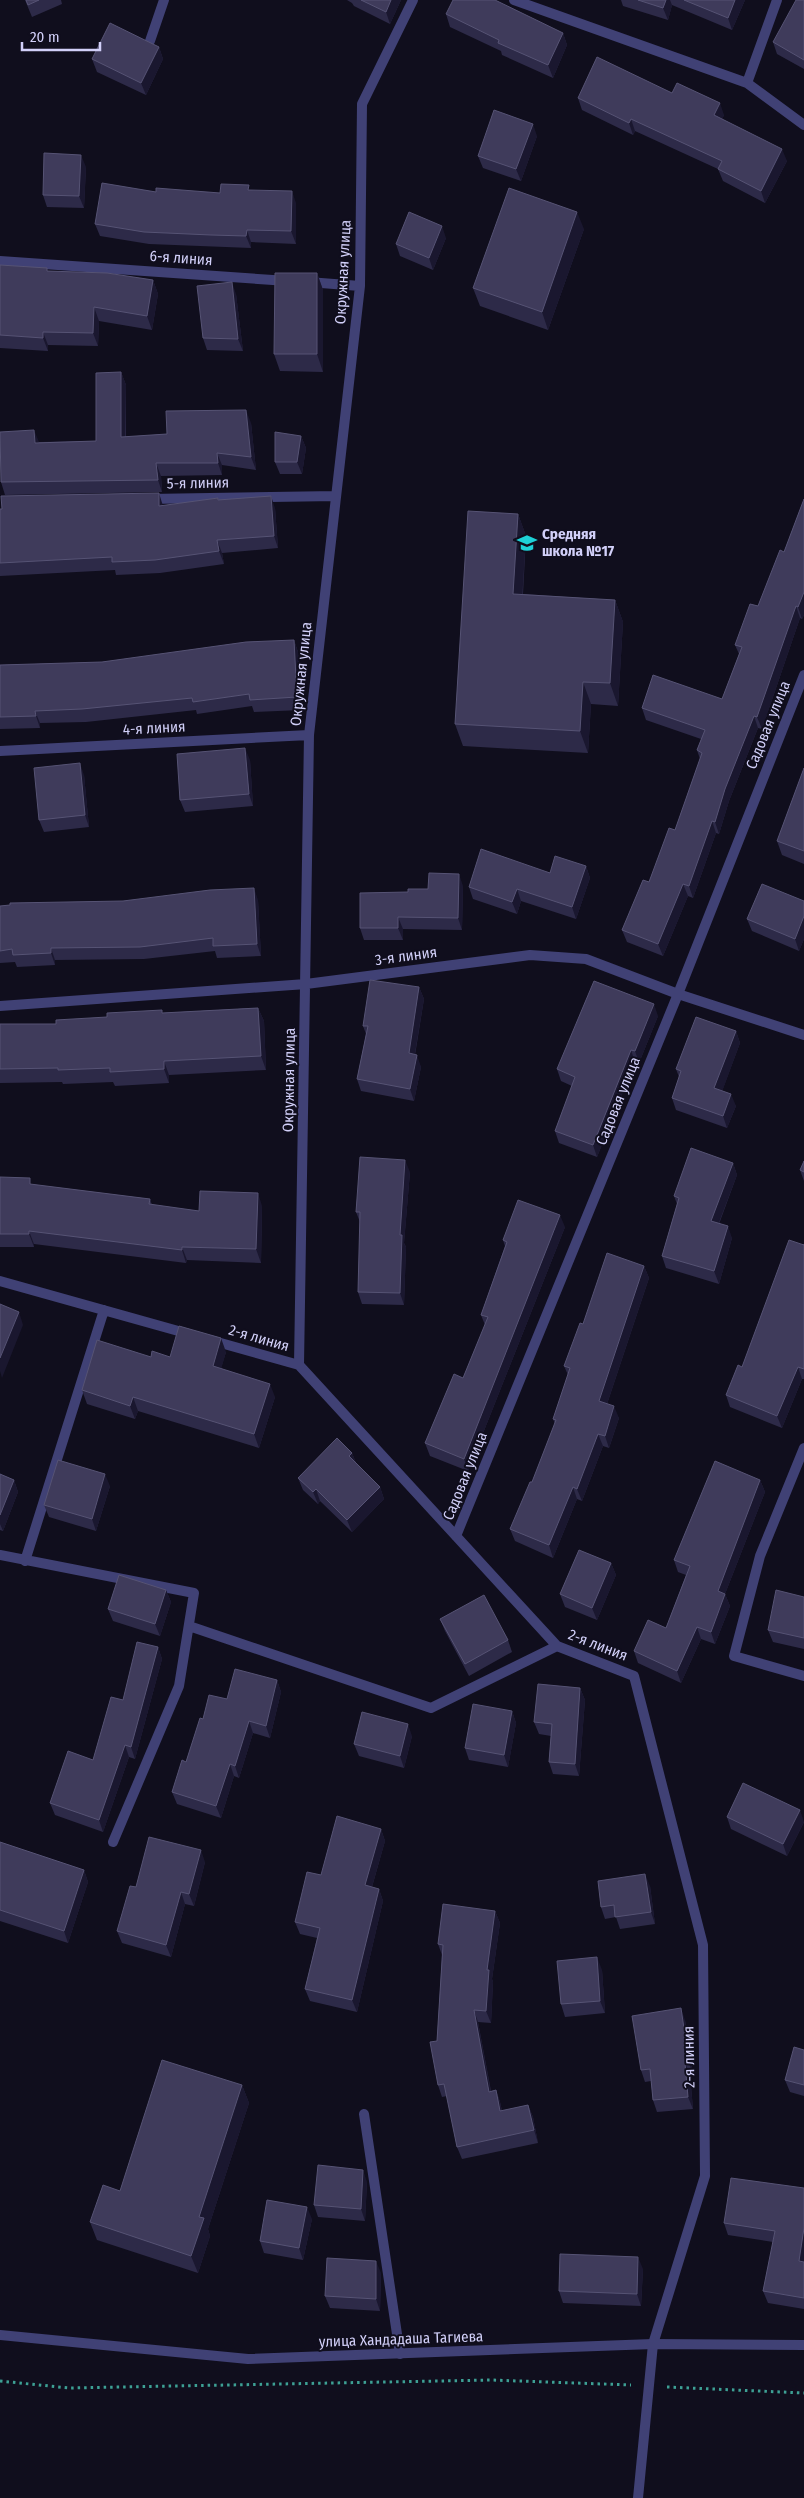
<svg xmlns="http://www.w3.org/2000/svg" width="804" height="2498" viewBox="0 0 804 2498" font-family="'Fira Sans Condensed',sans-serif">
<rect width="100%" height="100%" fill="#100e1d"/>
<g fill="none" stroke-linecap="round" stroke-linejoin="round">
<!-- path -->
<path stroke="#3da094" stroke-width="3" stroke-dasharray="2.5 4" stroke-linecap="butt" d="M0 2381 69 2388 491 2380 631 2385
M667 2387 804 2393"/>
<!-- minor -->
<path stroke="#404175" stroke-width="10" d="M514 0 747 83 804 125
M150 41 164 0
M747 83 777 0
M0 261 288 281
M308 282 360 286
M148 499 336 496
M0 751 309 735
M0 1006 306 984 530 955 586 959 678 994 804 1035
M0 1281 189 1334
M210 1340 299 1365 557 1646 634 1676 703 1945 705 2176 653 2344 638 2498
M299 1365 309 735 360 286 362 104 413 0
M804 1448 760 1556 734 1656 804 1676
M456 1536 678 994 804 675
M0 1555 194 1593 179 1686 113 1842
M25 1561 104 1310
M189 1626 431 1708 557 1646
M364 2114 400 2354"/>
<!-- tertiary -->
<path stroke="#404175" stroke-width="10" d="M0 2335 248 2359 653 2344 804 2345"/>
</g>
<!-- wall -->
<path fill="#2d2a48" d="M25 0H61L62 4 32 17Z
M347 0H401L390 24 354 6 352 3Z
M621 0H745L732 30 672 5 668 20 623 6Z
M804 0V69L777 54 773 42Z
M446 14 563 33 567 45 553 78 502 55 501 51 450 27Z
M159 47 163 59 146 95 97 72 92 59Z
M672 93 724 115 722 119 787 161 765 203 723 181 718 169 635 131 633 135 582 110 578 98Z
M537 136 521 181 483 168 478 156Z
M86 167 84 208 47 207 43 195Z
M250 190 296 203V244L251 242V248L149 244 100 236 95 224 156 192 220 193Z
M584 229 548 330 480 306 473 288Z
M446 238 433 270 400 256 396 244Z
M0 265 48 271 153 280 158 294 152 330 99 321 98 346 48 345V351L0 348Z
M317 273 323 290V372L280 371 274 354Z
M236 294 243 351 207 350 203 338Z
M121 372 126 385V437L167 434 251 423 256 470 222 465V475L161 476 162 492 5 495 1 482 39 442 96 441Z
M301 436 306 448 302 474H280L275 462Z
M218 498 219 500 275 508 278 548 222 553 224 564 160 573 116 575 115 570 0 576V509L163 506Z
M804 499V615L802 619 800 618 762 729 758 728 729 801 719 834 716 833 693 898 688 896 663 956 627 942 622 930 649 882 675 830 700 759 697 750 701 739 646 720 642 708 722 699 739 654 735 645 758 606 784 552Z
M518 514 526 536 523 594 615 600 623 622 618 706 591 704 588 753 463 746 455 724Z
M294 640 298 652 302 710 254 712 252 706 197 714 196 710 86 722 40 723V728L0 729V665L102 662Z
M250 760 253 806 185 812 180 800Z
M804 768V864L782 855 777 841Z
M84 775 89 827 44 832 39 820Z
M586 866 590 878 576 919 521 901 517 914 473 899 469 887Z
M463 886 462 930 403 929V940H364L360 928 408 892Z
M258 900 261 956 217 958 215 951 144 959 55 960V965L17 967 15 962 0 963V906Z
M804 901V939L799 951 752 931 747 919Z
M419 987 424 999 415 1055 421 1067 414 1101 361 1091 357 1079 366 1034 363 1026Z
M258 1008 264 1021 266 1070 169 1075V1083L115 1086 113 1082 63 1084 62 1082 0 1083V1024H56L107 1017 163 1013Z
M658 1016 639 1063 635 1062 597 1157 559 1143 555 1131 572 1086 561 1081 557 1069Z
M736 1031 740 1043 722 1091 736 1106 727 1128 676 1110 672 1098 679 1077 676 1069Z
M804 1161V1181L800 1170Z
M733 1163 737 1175 719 1224 732 1238 719 1284 666 1268 662 1256 677 1204 674 1196Z
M410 1172 404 1243 406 1247 404 1305 362 1304 358 1292 360 1222 356 1212Z
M0 1177 33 1185 150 1199 152 1205 199 1211 262 1206 261 1263 187 1260 186 1263 34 1244V1247H0Z
M565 1227 468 1471 430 1456 425 1443 463 1378 485 1325 481 1315 505 1246 503 1240Z
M804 1244V1379H802L782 1428 730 1407 726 1395 742 1367Z
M644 1266 649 1278 607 1404 619 1418 609 1448 603 1446 582 1501 577 1499 553 1558 515 1541 510 1529 532 1482 555 1424 553 1419 568 1375 564 1366 583 1324Z
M226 1352 221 1368 275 1397 259 1448 138 1411 135 1419 87 1404 82 1390 151 1357H170Z
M352 1453 356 1463 380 1487 384 1499 352 1532 320 1501 318 1504 303 1490 298 1478Z
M0 1474 14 1480 18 1492 3 1531 0 1530Z
M760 1480 765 1492 725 1594 730 1606 715 1644 701 1639 681 1683 638 1663 634 1651 666 1628 686 1575 678 1572 674 1560Z
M110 1486 96 1531 49 1517 44 1505Z
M611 1563 616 1575 597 1620 565 1607 560 1594Z
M166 1590 171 1602 160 1636 113 1621 108 1609Z
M804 1597V1649L773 1642 768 1630Z
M440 1619 508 1640 512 1652 469 1676 445 1631Z
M158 1647 162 1659 135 1759 129 1757 103 1832 55 1815 50 1803 93 1760 123 1700Z
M277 1680 281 1692 270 1738 253 1733 239 1778 234 1776 221 1818 177 1804 172 1792 186 1762 203 1719 227 1699Z
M580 1688 585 1700 579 1776 553 1774 549 1762 551 1736 539 1734 534 1722Z
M512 1711 516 1723 508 1767 469 1760 465 1748Z
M412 1736 404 1768 359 1756 354 1744Z
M727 1817 804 1822 787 1856 731 1829Z
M381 1829 385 1841 372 1887 379 1889 383 1901 357 2012 310 2001 305 1989 317 1938 300 1934 295 1922 321 1875Z
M0 1842 84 1870 88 1882 68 1943 0 1921Z
M205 1862 194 1906 185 1904 171 1957 122 1943 117 1931 136 1887Z
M650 1886 655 1924 620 1929 616 1917 605 1919 601 1907Z
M495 1911 500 1923 492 1979 493 1982 491 2023 478 2022 491 2091 496 2090 500 2102 502 2111 528 2105 533 2117 538 2143 462 2159 457 2147 447 2096 442 2097 438 2085 437 2041 442 1955 438 1944Z
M602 1970 605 2013 565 2017 561 2004Z
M685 2020 693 2075H690L693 2109 657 2112 653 2100 651 2081 645 2082 641 2070Z
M804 2050V2096L790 2092 785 2080Z
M242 2085 249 2103 208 2229 210 2236 198 2273 97 2240 90 2222 120 2191Z
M367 2182 365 2221 318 2217 314 2205Z
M804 2188V2309L768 2303 763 2291 773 2242 728 2235 724 2223Z
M312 2219 303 2260 264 2253 260 2241Z
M643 2269 641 2306 563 2303 559 2291Z
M381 2273 380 2311 330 2308 325 2296Z"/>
<!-- shaded-wall -->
<path fill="#1a172f" d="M391 0H401L390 24 386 12Z
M666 0H670L672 5 668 20 663 8Z
M735 0H745L732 30 728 18Z
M563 33 567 45 553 78 548 65Z
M159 47 163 59 146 95 141 83Z
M720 103 724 115 719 127 714 115Z
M631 119 635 131 633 135 629 123Z
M533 124 537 136 521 181 516 169Z
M782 149 787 161 765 203 761 191Z
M81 155 86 167 84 208 79 196Z
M292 191 296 203V244L291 231Z
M577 212 584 229 548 330 542 312Z
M442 226 446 238 433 270 429 258Z
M247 230 251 242V248L246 236Z
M317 273 323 290V372L317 354Z
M153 280 158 294 152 330 147 316Z
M232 282 236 294 243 351 238 339Z
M94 307 99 321 98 346 93 333Z
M43 332 48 345V351L43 338Z
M121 372 126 385 125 450 121 437Z
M246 410 251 423 256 470 251 457Z
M34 430 39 442 35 443Z
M301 436 306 448 302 474 297 462Z
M217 453 222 465V475L218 463Z
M156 463 161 476 162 492 158 480Z
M159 493 163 506H159Z
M271 496 275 508 278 548 274 536Z
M518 514 526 536 521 616 513 594Z
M217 540 222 553 224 564 219 551Z
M804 592V615L802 619 798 607Z
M615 600 623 622 618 706 610 683Z
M796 606 800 618 762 729 757 717Z
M294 640 298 652 302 710 297 697Z
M583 682 591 704 588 753 580 731Z
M35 711 40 723V728L36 716Z
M754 716 758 728 729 801 719 834 715 822 725 789Z
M245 748 250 760 253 806 249 794Z
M80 763 84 775 89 827 85 815Z
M712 821 716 833 693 898 689 886Z
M586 866 590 878 576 919 572 907Z
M459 874 463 886 462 930 458 918Z
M683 884 688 896 663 956 658 944Z
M254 888 258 900 261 956 257 944Z
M517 889 521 901 517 914 512 902Z
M804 916V939L799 951 795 939Z
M398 917 403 929V940L398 928Z
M51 948 55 960V965L51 953Z
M419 987 424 999 413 1065 409 1053Z
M654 1004 658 1016 639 1063 635 1051Z
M258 1008 264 1021 266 1070 261 1056Z
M736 1031 740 1043 719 1100 714 1088Z
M631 1050 635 1062 597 1157 593 1145Z
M417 1055 421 1067 414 1101 410 1089Z
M164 1061 169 1075V1083L164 1069Z
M731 1094 736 1106 727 1128 723 1116Z
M405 1160 410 1172 404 1243 406 1247 404 1305 400 1293V1235Z
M733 1163 737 1175 715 1233 711 1221Z
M258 1193 262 1206 261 1263 256 1249Z
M560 1215 565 1227 468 1471 464 1459Z
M728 1226 732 1238 719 1284 714 1271Z
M29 1231 34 1244V1247L29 1234Z
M182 1247 187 1260 186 1263 182 1250Z
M644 1266 649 1278 604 1413 599 1401Z
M19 1312 23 1325 2 1378 0 1371V1358Z
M221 1338 226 1352 218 1380 213 1366Z
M798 1367 802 1379 782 1428 777 1416Z
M270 1384 275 1397 259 1448 254 1434Z
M133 1397 138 1411 135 1419 130 1406Z
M614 1406 619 1418 609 1448 605 1436Z
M598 1434 603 1446 582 1501 577 1489Z
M352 1453 357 1465 349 1456Z
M105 1474 110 1486 96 1531 92 1519Z
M14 1480 18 1492 3 1531 0 1524V1515Z
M760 1480 765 1492 725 1594 730 1606 715 1644 711 1632 718 1591Z
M380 1487 384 1499 352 1532 347 1520Z
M573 1487 577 1499 553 1558 549 1545Z
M316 1489 320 1501 318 1504 313 1492Z
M611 1563 616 1575 597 1620 592 1608Z
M166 1590 171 1602 160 1636 155 1624Z
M697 1627 701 1639 681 1683 677 1671Z
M158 1647 162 1659 135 1759 131 1747Z
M277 1680 281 1692 270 1738 266 1726Z
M580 1688 585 1700 579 1776 575 1764Z
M512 1711 516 1723 508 1767 504 1755Z
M249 1721 253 1733 239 1778 235 1766Z
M408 1724 412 1736 404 1768 400 1756Z
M125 1745 129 1757 103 1832 99 1820Z
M230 1764 234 1776 221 1818 216 1806Z
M800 1810 804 1822 787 1856 783 1844Z
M381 1829 385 1841 369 1897 365 1885Z
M201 1850 205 1862 194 1906 189 1894Z
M84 1870 88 1882 68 1943 64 1931Z
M645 1874 650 1886 655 1924 651 1912Z
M379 1889 383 1901 357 2012 352 2000Z
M181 1892 185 1904 171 1957 166 1945Z
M495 1911 500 1923 492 1979 493 1982 491 2023 486 2011 487 1970Z
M597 1957 602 1970 605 2013 600 2001Z
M681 2008 685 2020 693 2075 689 2063Z
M474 2010 478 2022 493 2104 489 2092Z
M685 2063 690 2075 693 2109 688 2097Z
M242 2085 249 2103 208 2229 210 2236 198 2273 191 2256 199 2217Z
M496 2090 500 2102 504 2123 500 2111Z
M528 2105 533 2117 538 2143 534 2130Z
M363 2170 367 2182 365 2221 361 2209Z
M307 2207 312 2219 303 2260 299 2248Z
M804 2228V2269L799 2261Z
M638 2257 643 2269 641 2306 637 2294Z
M376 2261 381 2273 380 2311 376 2299Z"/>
<!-- building -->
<path fill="#3f3b5b" stroke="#565374" d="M26 0H39L28 5Z
M361 0H391L386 12Z
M453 0H495L563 33 548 65 498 43 499 40 446 14Z
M638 0H666L663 8Z
M684 0H735L728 18Z
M796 0H804V60L773 42Z
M110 23 159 47 141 83 92 59Z
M597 57 672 93 677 83 720 103 714 115 782 149 761 191 718 169 722 161 631 119 629 123 578 98Z
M494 110 533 124 516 169 478 156Z
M44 153 81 155 79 196 43 195Z
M102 183 156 192V188L220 193 221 184 249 185 248 190 292 191 291 231 247 230 246 236 211 235 144 232 95 224Z
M509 188 577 212 542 312 473 288Z
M409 212 442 226 429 258 396 244Z
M0 265 47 268V271L107 273 153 280 147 316 94 307 93 333 43 332V338L0 335Z
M275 273H317V354H274Z
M232 282 238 339 203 338 197 286Z
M121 372V437L167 434 166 411 246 410 251 457 217 453 218 463H156L158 480 1 482 0 432 34 430 35 443 96 441V373Z
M275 432 301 436 297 462H275Z
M159 493V506L218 498V500L271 496 274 536 217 540 219 551 155 560 112 562V557L0 563V509H2L1 496Z
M804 499V592L798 607 796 606 757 717 754 716 725 789 715 822 712 821 689 886 683 884 658 944 622 930 643 880 649 882 669 828 675 830 702 753 697 750 705 730 642 708 653 675 722 699 742 647 735 645 750 604 758 606 780 550 784 552Z
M468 511 518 514 513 594 615 600 610 683 583 682 580 731 455 724Z
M294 640 297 697 250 700 249 694 193 702 192 698 82 709 35 711 36 716 0 717V665L102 662 246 642Z
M245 748 249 794 180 800 177 754Z
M80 763 85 815 39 820 34 768Z
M804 768V851L777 841Z
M481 849 550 873 555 856 586 866 572 907 517 889 512 902 469 887Z
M429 873 459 874 458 918 398 917V928H360V893L408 892V889H428Z
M762 884 804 901V916L795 939 747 919Z
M254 888 257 944 213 946V938L140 947 51 948V953L13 955 12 949 0 951V906L10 905V903L123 901 210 890Z
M370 980 419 987 409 1053 417 1055 410 1089 357 1079 368 1026H363Z
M594 981 654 1004 635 1051 631 1050 593 1145 555 1131 575 1077 557 1069Z
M258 1008 261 1056 164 1061V1069L110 1072V1068L58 1070V1068L0 1069V1024H56V1020L107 1017V1013L162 1010V1013Z
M696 1017 736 1031 714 1088 731 1094 723 1116 672 1098 681 1071 676 1069Z
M691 1148 733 1163 711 1221 728 1226 714 1271 662 1256 679 1198 674 1196Z
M360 1157 405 1160 400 1235H402L400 1293 358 1292 360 1212H356Z
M804 1161V1172L800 1170Z
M0 1177 30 1178V1184L150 1199 149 1204 199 1211 200 1191 258 1193 256 1249 182 1247V1250L29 1231V1234H0Z
M518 1200 560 1215 464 1459 425 1443 454 1374 463 1378 488 1317 481 1315 507 1242 503 1240Z
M789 1240 804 1245V1244V1369L798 1367 777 1416 726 1395 738 1365 742 1367Z
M607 1253 644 1266 599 1401 614 1406 605 1436 598 1434 577 1489 573 1487 549 1545 510 1529 530 1482H532L556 1420 553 1419 570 1368 564 1366 580 1323 583 1324Z
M0 1304 19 1312 0 1358Z
M179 1326 221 1338 213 1366 270 1384 254 1434 133 1397 130 1406 82 1390 97 1340 151 1357 152 1351 170 1357Z
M337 1438 352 1453 349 1456 380 1487 347 1520 316 1489 313 1492 298 1478Z
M58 1460 105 1474 92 1519 44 1505Z
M715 1461 760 1480 718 1591 725 1594 711 1632 697 1627 677 1671 634 1651 648 1620 666 1628 690 1566 674 1560Z
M0 1474 14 1480 0 1515Z
M579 1550 611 1563 592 1608 560 1594Z
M119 1575 166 1590 155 1624 108 1609Z
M776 1590 804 1597V1638L768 1630Z
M484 1595 508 1640 465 1664 440 1619Z
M137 1642 158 1647 131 1747 125 1745 99 1820 50 1803 68 1751 93 1760 111 1697 123 1700Z
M235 1669 277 1680 266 1726 249 1721 235 1766 230 1764 216 1806 172 1792 182 1760 186 1762 200 1718 203 1719 209 1695 227 1699Z
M538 1684 580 1688 575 1764 549 1762 552 1724 534 1722Z
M473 1704 512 1711 504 1755 465 1748Z
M362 1712 408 1724 400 1756 354 1744Z
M743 1783 800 1810 783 1844 727 1817Z
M337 1816 381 1829 365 1885 379 1889 352 2000 305 1989 320 1928 295 1922 307 1872 321 1875Z
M149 1837 201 1850 189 1894 181 1892 166 1945 117 1931 130 1886 136 1887Z
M0 1842 84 1870 64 1931 0 1910Z
M645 1874 651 1912 615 1917 614 1905 601 1907 598 1881Z
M443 1904 495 1911 487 1970H489L486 2011 474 2010 489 2092 496 2090 500 2111 528 2105 534 2130 457 2147 444 2084 438 2085 430 2042 437 2041 443 1945 438 1944Z
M597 1957 600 2001 561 2004 557 1961Z
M681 2008 689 2063H685L688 2097 653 2100 650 2069 641 2070 632 2016Z
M794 2047 804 2050V2085L785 2080Z
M162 2060 242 2085 199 2217 204 2218 191 2256 90 2222 103 2185 120 2191Z
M318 2165 363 2170 361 2209 314 2205Z
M731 2178 804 2188V2228L799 2261 804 2262V2298L763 2291 775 2231 724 2223Z
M267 2200 307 2207 299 2248 260 2241Z
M560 2254 638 2257 637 2294 559 2291Z
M327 2258 376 2261V2299L325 2296Z"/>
<!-- icons -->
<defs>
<symbol id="school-bare" viewBox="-9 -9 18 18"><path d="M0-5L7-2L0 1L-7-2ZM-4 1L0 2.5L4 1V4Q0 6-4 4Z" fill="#1ed1d7" stroke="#100e1d" stroke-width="2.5" paint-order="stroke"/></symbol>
</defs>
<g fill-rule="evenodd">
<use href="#school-bare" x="513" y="529" width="28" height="28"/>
</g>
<g text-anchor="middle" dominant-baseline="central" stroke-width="4" stroke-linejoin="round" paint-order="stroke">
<!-- street labels -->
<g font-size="15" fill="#d2d0f9" stroke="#100e1d">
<text transform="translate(181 258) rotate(4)">6-я линия</text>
<text transform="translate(343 272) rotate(-87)">Окружная улица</text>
<text transform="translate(198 483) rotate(-1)">5-я линия</text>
<text transform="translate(301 674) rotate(-84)">Окружная улица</text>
<text transform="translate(768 725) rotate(-68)">Садовая улица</text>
<text transform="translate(154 728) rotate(-3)">4-я линия</text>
<text transform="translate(406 956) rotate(-8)">3-я линия</text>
<text transform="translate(289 1080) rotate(-89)">Окружная улица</text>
<text transform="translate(618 1101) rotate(-68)">Садовая улица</text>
<text transform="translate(259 1338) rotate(16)">2-я линия</text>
<text transform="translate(465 1476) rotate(-68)">Садовая улица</text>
<text transform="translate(598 1645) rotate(21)">2-я линия</text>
<text transform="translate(689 2057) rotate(-91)">2-я линия</text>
<text transform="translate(401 2339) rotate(-2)">улица Хандадаша Тагиева</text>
</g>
<!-- poi labels -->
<g font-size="15" font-weight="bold" fill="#d2d0f9" stroke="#100e1d" text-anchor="start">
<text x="542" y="534">Средняя<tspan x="542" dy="17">школа №17</tspan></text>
</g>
</g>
<!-- scale -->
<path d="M22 42v8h78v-8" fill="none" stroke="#d2d0f9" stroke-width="2.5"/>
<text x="30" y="42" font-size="15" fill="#d2d0f9" stroke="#100e1d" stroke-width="4" paint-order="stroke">20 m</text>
</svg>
